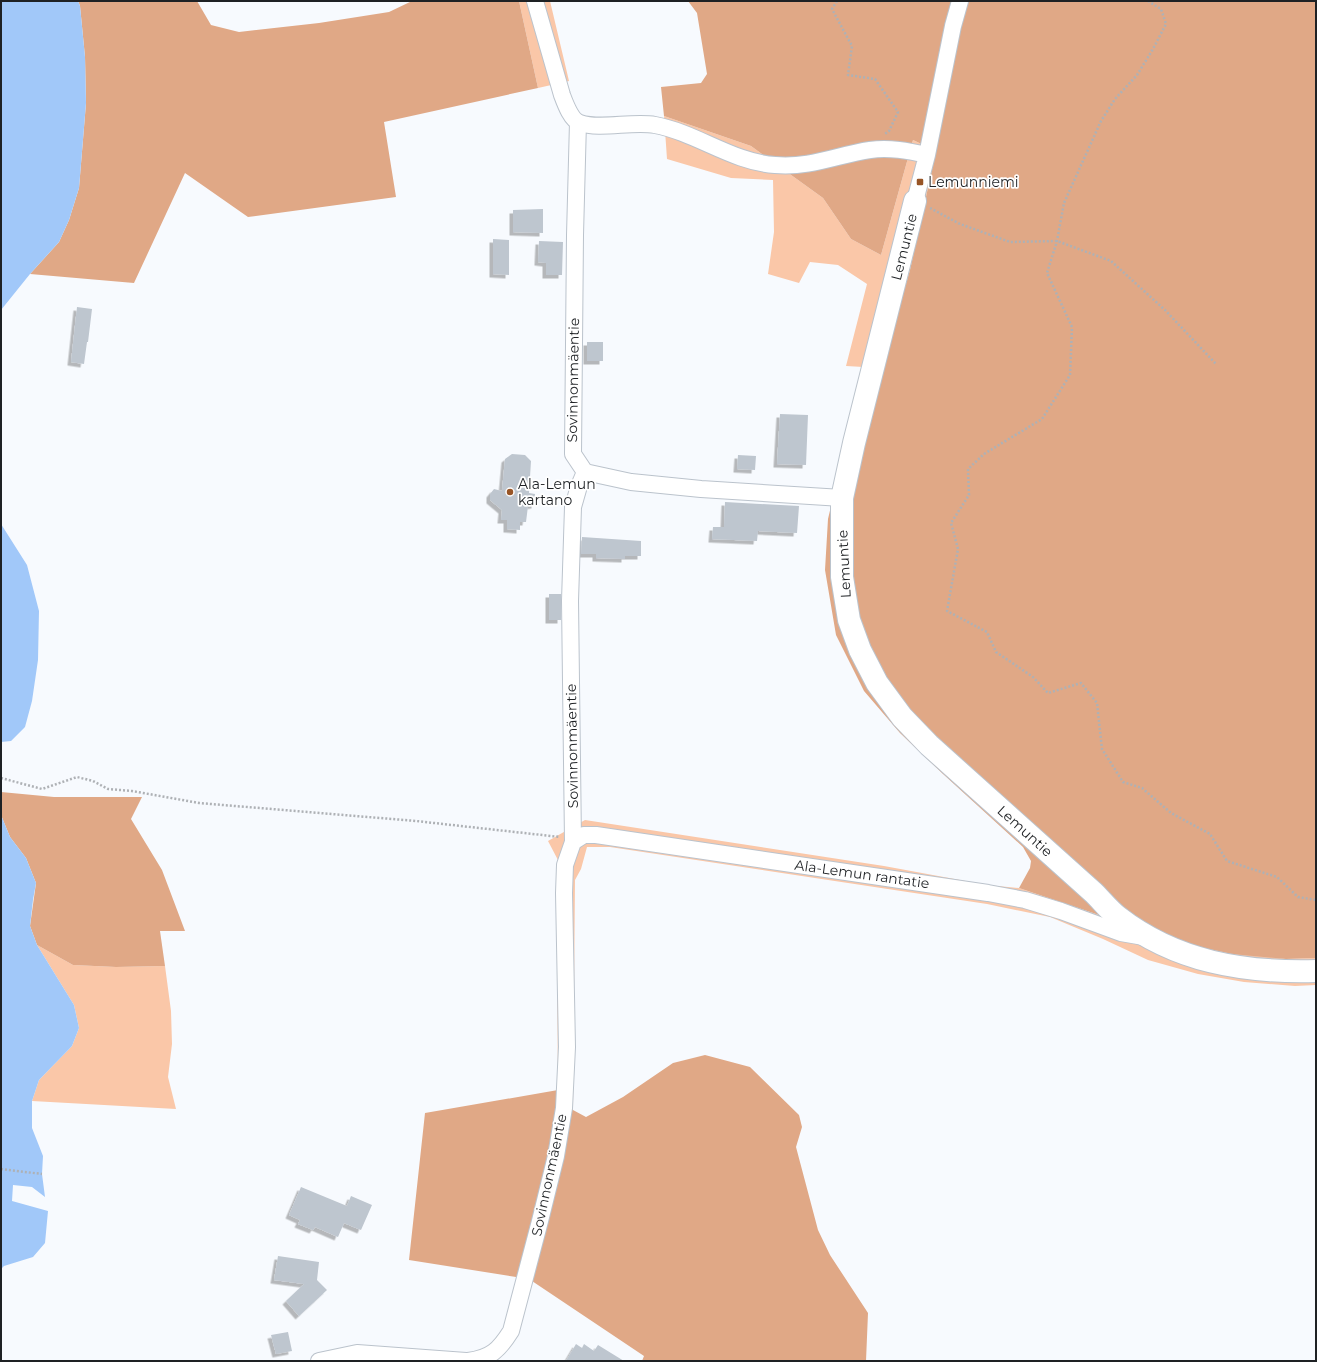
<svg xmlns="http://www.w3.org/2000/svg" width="1317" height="1362" viewBox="0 0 1317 1362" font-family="Montserrat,sans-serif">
<defs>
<filter id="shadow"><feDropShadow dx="-3.5" dy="3.5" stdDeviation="0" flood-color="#0004"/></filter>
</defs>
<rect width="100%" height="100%" fill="#f7fafe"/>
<!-- green -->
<path fill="#fac7a8" d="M519 1H550L569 81 538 88Z
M664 116 751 146 823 198 851 239 881 255 913 140 936 151 910 270 881 368 846 366 867 284 838 265 810 262 799 283 768 274 774 232 773 180 731 178 667 159Z
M585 820 884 866 987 885 1019 888 1182 943 1286 959 1316 958V985L1295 986 1244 982 1198 974 1148 960 1103 939 1050 917 987 904 610 847H587L581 869 575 880 573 1110 558 1090 557 945 559 862 548 841Z
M37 945 73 965 116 967 165 966 171 1011 172 1044 168 1077 176 1109 32 1101 39 1080 72 1046 79 1028 74 1005Z"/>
<!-- forest -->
<path fill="#e0a886" d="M78 1H197L211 25 239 32 319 23 389 12 412 1H519L538 88 384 122 396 197 248 217 185 173 134 283 30 274 59 242 69 220 79 188 86 103 85 57 80 6Z
M688 1H1316V958L1286 959 1232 954 1182 943 1019 888 1030 868 1031 861 1023 847 943 774 900 733 864 691 836 635 825 570 828 519 864 366 881 368 910 270 936 151 913 140 881 255 851 239 823 198 751 146 664 116 661 87 701 83 707 74 697 13Z
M1 792 54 797H142L131 819 162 870 185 931H160L165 966 116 967 73 965 37 945 30 926 36 883 26 858 10 837 1 815Z
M705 1055 750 1067 799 1115 802 1127 796 1147 818 1230 830 1255 868 1313 866 1361H642L644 1356 529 1279 409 1260 425 1113 558 1090 573 1110 586 1117 623 1097 673 1063Z"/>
<!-- water -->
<path fill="#a1c8f9" d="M1 1H78L80 6 85 57 86 103 79 188 69 220 59 242 30 274 1 310Z
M1 524 27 565 39 611 38 660 32 701 25 727 11 741 1 742Z
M1 815 10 837 26 858 36 883 33 900 30 926 37 945 74 1005 79 1028 72 1046 39 1080 32 1101V1128L43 1156 42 1174 45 1197 32 1187 13 1185 12 1201 48 1211 45 1243 33 1257 4 1266 1 1269Z"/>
<!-- building -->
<path fill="#bec6cf" filter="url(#shadow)" d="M543 209V233L513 232V210Z
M493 239 509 240V275L493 274Z
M539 241 563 242 562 275H546V263L538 262Z
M77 307 92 309 88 342H87L84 364 71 362Z
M587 342H603V361H587Z
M780 414 808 415 806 465 777 464Z
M512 454 525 455 531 461 529 493 535 494V505L528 506 526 522H520V530L507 529V520H501L502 510 490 500V494L494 489 502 491 505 459Z
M738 455 756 456 755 470 737 469Z
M725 502 799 506 797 533 758 531 757 541 712 539 713 527H724Z
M582 537 641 541V556H625V559L596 558V554H581Z
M549 594H561V620H549Z
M301 1187 347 1206 351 1196 372 1205 361 1230 344 1223 338 1237 315 1227 313 1230 298 1224 300 1220 289 1215Z
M278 1256 319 1262 317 1280 327 1290 299 1316 286 1301 304 1284 274 1280Z
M288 1332 292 1351 276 1354 271 1335Z
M576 1344 582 1348 584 1344 594 1351 598 1345 624 1361H566Z"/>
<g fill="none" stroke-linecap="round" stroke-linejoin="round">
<defs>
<path id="street" d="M535 1 562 95C565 103 571 120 580 123 600 130 632 121 655 125 697 133 732 162 775 165 811 168 837 155 870 150 889 147 909 151 927 155
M915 201 927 155 953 26 960 1
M585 472 631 482 701 489 842 498
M573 842 584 835H596L988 893 1025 900 1061 911 1121 933 1144 937
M319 1361 357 1353 466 1361
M468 1361C491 1358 499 1350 511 1331L540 1221 556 1156 564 1108 567 1047 564 893 565 865 573 842 570 601 573 507 579 486 585 472 573 454 575 235 578 122"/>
<path id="secondary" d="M915 201 854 443 842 498V577L849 620 860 650 877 683 902 717 929 745 1094 893C1102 901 1109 910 1118 917 1176 962 1244 973 1316 971"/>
</defs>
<!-- street casing -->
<use href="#street" stroke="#bbc3cc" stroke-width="18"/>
<!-- secondary casing -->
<use href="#secondary" stroke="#bbc3cc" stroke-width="24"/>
<!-- path -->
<path stroke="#aeb1b5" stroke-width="2.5" stroke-dasharray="2 2" stroke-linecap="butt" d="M837 1 832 9 852 46 848 75 875 79 898 112 889 131 885 134
M1148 1 1161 9 1166 24 1153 49 1137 75 1115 99 1101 121 1064 203 1057 241 1047 273 1072 327 1070 375 1042 419 984 454 968 469 969 495 951 523 958 549 947 611 987 632 996 652 1033 677 1048 693 1081 683 1097 703 1102 749 1123 782 1142 788 1171 813 1210 834 1227 861 1277 877 1298 897 1316 900
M930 208 960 224 1010 242 1057 241 1111 261 1165 310 1216 364
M1 778 42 789 77 777 93 781 108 789 132 791 199 803 416 821 560 837
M1 1169 42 1174"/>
<!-- street -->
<use href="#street" stroke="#fff" stroke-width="16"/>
<!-- secondary -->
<use href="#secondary" stroke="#fff" stroke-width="22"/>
</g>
<!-- markers -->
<g fill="#985526" stroke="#fff" stroke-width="1.5">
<rect x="916" y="178" width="8" height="8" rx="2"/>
<circle cx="510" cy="492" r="4"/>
</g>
<g text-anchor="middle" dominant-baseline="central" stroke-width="3.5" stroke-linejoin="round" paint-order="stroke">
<!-- poi labels -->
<g font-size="14" fill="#1e2124" stroke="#fff" text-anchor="start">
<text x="928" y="182">Lemunniemi</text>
<text x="518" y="484">Ala-Lemun<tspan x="518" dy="16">kartano</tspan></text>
</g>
<!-- street labels -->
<g font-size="14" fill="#1e2124" stroke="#fff">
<text transform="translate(904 247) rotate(-76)">Lemuntie</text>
<text transform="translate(573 380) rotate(-89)">Sovinnonmäentie</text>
<text transform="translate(844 564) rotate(-93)">Lemuntie</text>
<text transform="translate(572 746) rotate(-91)">Sovinnonmäentie</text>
<text transform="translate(1025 831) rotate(42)">Lemuntie</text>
<text transform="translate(862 874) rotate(8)">Ala-Lemun rantatie</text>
<text transform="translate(549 1175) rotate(-78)">Sovinnonmäentie</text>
</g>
</g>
<!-- border -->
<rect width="1317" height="1362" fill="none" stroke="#1e2124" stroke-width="4"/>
</svg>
